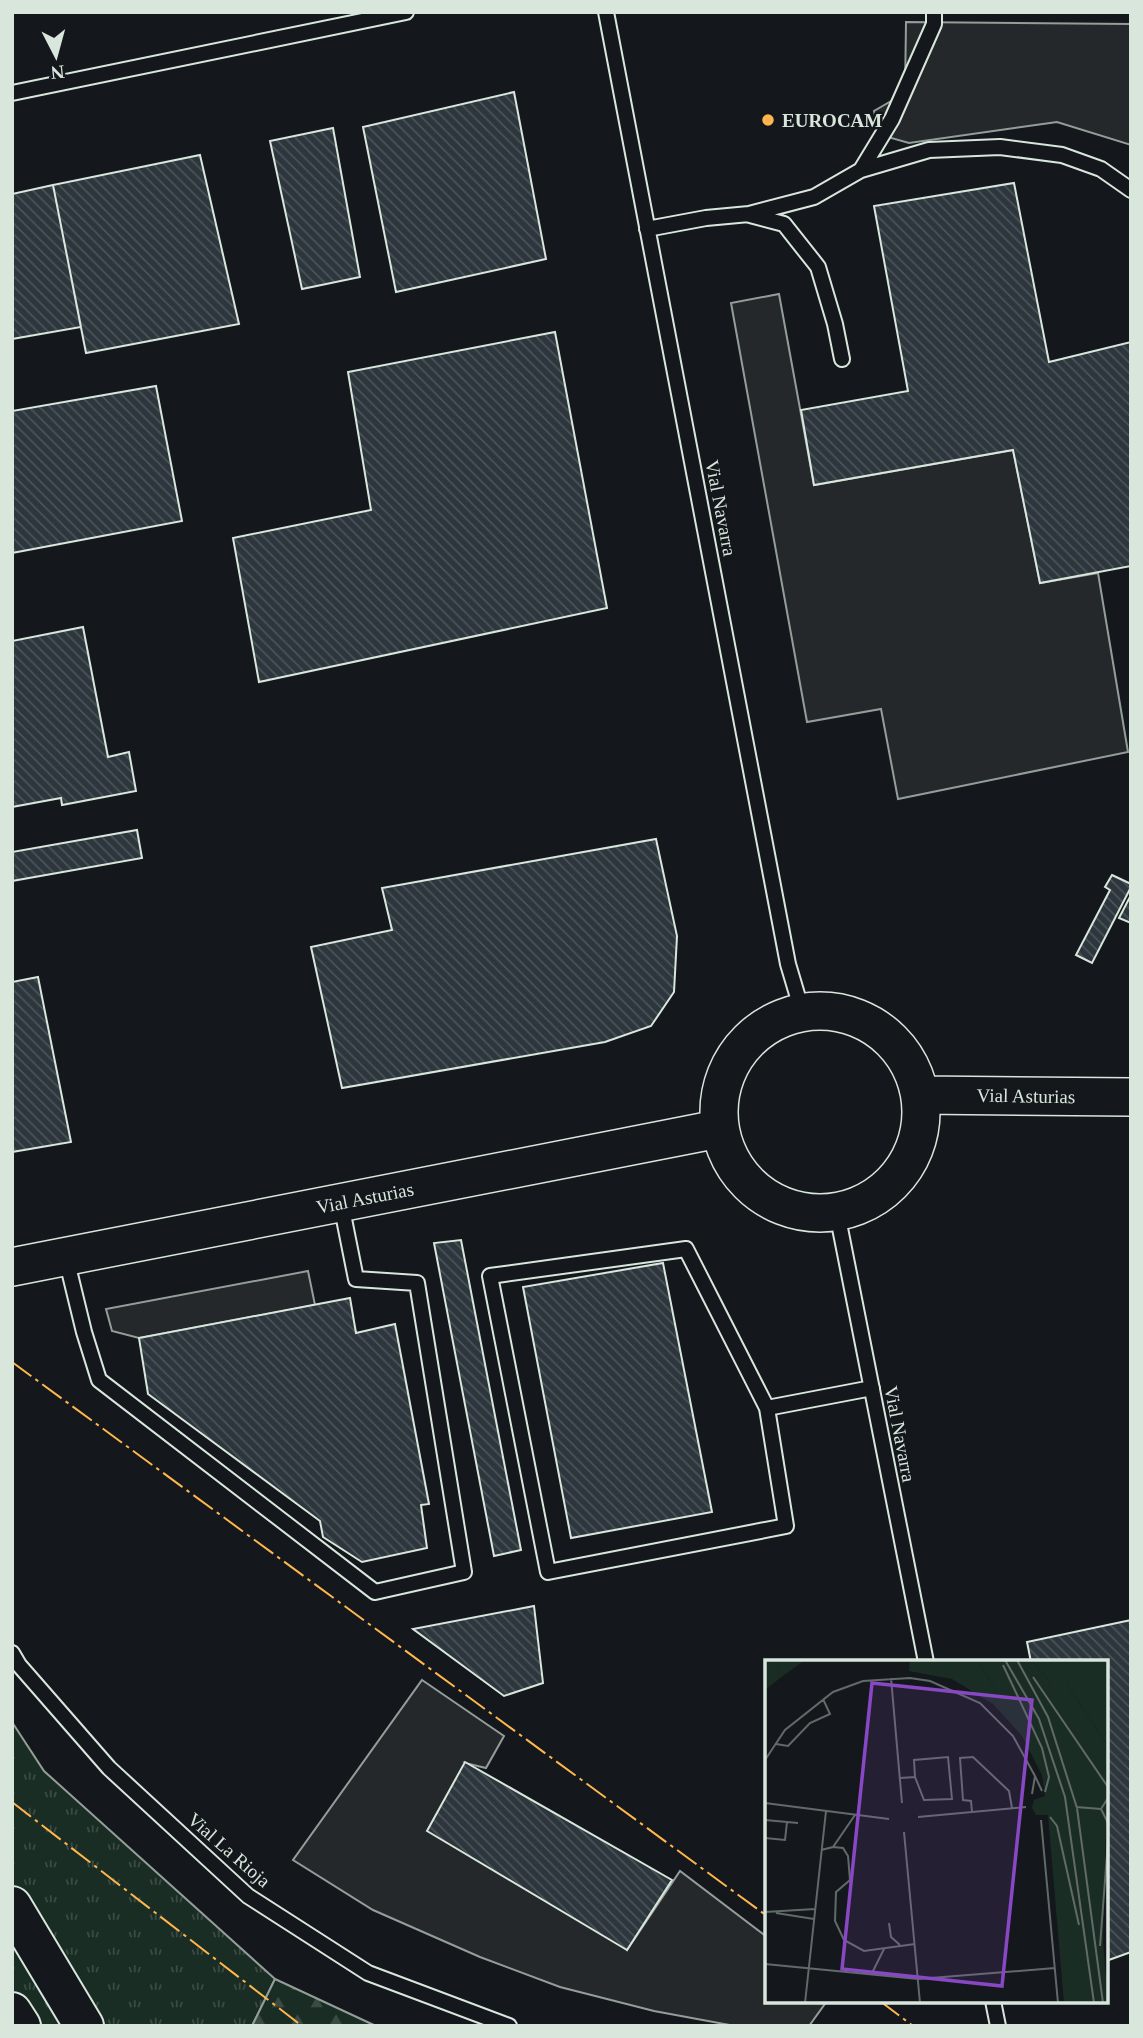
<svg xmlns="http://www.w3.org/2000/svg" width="1143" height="2038" viewBox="0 0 1143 2038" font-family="'Times New Roman',serif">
<defs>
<pattern id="grass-tufts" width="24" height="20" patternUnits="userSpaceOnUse" patternTransform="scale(1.75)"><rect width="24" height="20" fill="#1a2d24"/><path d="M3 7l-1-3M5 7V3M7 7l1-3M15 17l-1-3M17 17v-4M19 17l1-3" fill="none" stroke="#3b4b43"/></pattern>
<pattern id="forest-firs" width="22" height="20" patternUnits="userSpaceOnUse" patternTransform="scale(1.75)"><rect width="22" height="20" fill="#1a2d24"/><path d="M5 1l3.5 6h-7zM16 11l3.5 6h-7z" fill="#3b4b43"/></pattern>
<pattern id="building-back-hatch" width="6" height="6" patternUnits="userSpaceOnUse" patternTransform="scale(1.75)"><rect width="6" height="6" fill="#2c363c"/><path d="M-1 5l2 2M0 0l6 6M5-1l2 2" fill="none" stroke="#4a5358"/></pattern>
</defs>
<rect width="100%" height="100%" fill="#14181c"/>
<!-- grass -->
<path fill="url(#grass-tufts)" stroke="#939e99" stroke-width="2" d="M12 1722 44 1771 275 1979 252 2026H12Z"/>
<!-- forest -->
<path fill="url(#forest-firs)" stroke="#939e99" stroke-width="2" d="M275 1979 376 2026H252Z"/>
<!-- parking -->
<path fill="#24282b" stroke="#939e99" stroke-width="2" d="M906 22 1131 24V145L1057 122 909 143 884 136 877 126 874 111 905 93Z
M779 294 814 485 1013 450 1040 583 1098 573 1128 752 898 799 881 709 807 722 731 303Z
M308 1271 315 1305 139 1338 112 1331 106 1309Z
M422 1680 504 1736 486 1768 465 1763 627 1950 680 1871 767 1937V2001H827L809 2026H735L654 2011 560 1987 480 1957 373 1910 293 1860Z"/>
<!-- building -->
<path fill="url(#building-back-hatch)" stroke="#d8e6dc" stroke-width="2" d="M514 92 546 259 396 292 363 127Z
M333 128 360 277 302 289 270 141Z
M200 155 239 324 86 353 53 185Z
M1014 183 1049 362 1131 342V566L1040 583 1013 450 814 485 801 410 908 391 874 206Z
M53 185 81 327 12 339V194Z
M555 332 607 608 259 682 233 538 371 510 348 372Z
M156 386 182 521 12 553V411Z
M83 627 108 757 129 752 136 791 62 805 61 798 12 807V641Z
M137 830 142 858 12 881V852Z
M656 839 677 936 674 992 651 1026 605 1042 342 1088 311 947 392 930 382 888Z
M1112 875 1131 884V887L1092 963 1076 955 1110 890 1105 887Z
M1131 895V923L1119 918Z
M38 977 71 1142 12 1152V982Z
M461 1240 521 1550 494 1556 434 1243Z
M663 1263 712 1512 571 1538 523 1287Z
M350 1298 356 1333 395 1324 429 1504 421 1505 427 1548 362 1562 323 1537 320 1521 148 1394 139 1338Z
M534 1606 543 1683 504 1696 413 1629Z
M1131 1620V1952L1106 1961V1662H1031L1027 1642Z
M465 1762 672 1880 627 1950 427 1831Z"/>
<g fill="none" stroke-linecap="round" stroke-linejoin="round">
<defs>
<path id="service" d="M606 12 788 964 802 1011
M12 93 406 12
M861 170 892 119 934 24V12
M750 215 784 224 818 267 835 324 842 359
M647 229 706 218 749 214 814 197 861 170 929 150 1000 147 1062 155 1101 169 1131 190
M837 1213 926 1662
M66 1258 84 1332 99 1380 375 1592 464 1572 417 1283 356 1279 341 1204
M767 1408 686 1249 490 1276 548 1572 786 1526 767 1408 872 1388
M12 1653 19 1665 109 1768 248 1896 368 1973 509 2026
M993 2001 998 2026"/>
<path id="tertiary" d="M719 1112a101 101 0 1 1 202 0a101 101 0 1 1-202 0Z
M921 1095 1131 1097
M12 1267 718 1129"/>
<path id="motorway" d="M12 1906 84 2026
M12 2012 21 2026"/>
</defs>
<!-- service casing -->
<use href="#service" stroke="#d8e6dc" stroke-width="18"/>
<!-- tertiary casing -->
<use href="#tertiary" stroke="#d8e6dc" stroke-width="40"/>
<!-- motorway casing -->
<use href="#motorway" stroke="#d8e6dc" stroke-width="42"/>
<!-- service -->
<use href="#service" stroke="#14181c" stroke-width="14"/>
<!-- tertiary -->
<use href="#tertiary" stroke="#14181c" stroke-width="37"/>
<!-- motorway -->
<use href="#motorway" stroke="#14181c" stroke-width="38"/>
<!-- power -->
<path stroke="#ffb74d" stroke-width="2" stroke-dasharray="24 5 3.5 5" stroke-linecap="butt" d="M12 1362 767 1916
M12 1802 302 2026
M880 2001 913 2026"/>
</g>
<!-- markers -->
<circle fill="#ffb74d" stroke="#14181c" stroke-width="2.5" cx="768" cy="120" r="7"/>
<g text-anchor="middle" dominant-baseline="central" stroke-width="5" stroke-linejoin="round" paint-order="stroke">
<!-- poi labels -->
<g font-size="19" font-weight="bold" fill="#d8e6dc" stroke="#14181c" text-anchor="start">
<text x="782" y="120">EUROCAM</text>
</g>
<!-- street labels -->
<g font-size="19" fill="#d8e6dc" stroke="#14181c">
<text transform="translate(721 508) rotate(79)">Vial Navarra</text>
<text transform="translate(1026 1096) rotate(1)">Vial Asturias</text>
<text transform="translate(365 1198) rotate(-11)">Vial Asturias</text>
<text transform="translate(900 1434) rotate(79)">Vial Navarra</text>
<text transform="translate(229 1850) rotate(41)">Vial La Rioja</text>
</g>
</g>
<!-- overview -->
<g transform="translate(765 1660)">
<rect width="343" height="343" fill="#14181c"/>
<path d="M11 0H40L15 18ZM213 0H266L286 23H301L343 86 338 282 343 343H299L283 155H271L267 148 269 140 280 136 277 115 257 76 228 44 233 35Z" fill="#1a2d24"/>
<path d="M0 0H11L15 18 0 30ZM145 0H213L233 35 228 44 187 19 144 11ZM266 0H343V86L301 23H286Z" fill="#1a2d24"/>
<path fill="none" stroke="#626a69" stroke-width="2" d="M240 0 274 59 300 137 329 343M252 0 283 57 312 148 338 343M238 5 277 88 284 117 280 132M268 17 343 127M126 18 137 143M11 84 23 86 45 63 65 54 58 39M0 100 20 70 68 32 98 21 145 18 165 21 215 43 248 76 270 116M135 118 150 117 149 100 183 97 187 139 159 140 150 117M267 134 270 116 277 131M343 138 336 149 343 163M0 143 124 159M311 147 336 149M207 152 206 141 198 140 195 98 208 97 244 131 247 148M153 157 261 147M285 157 292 166 314 265M0 160 33 163M276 160 293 343M139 172 155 343M0 178 20 180 22 162M68 187 78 188 83 196 85 220 71 232 70 261 79 280 99 291 150 284M56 190 68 187 90 155M0 252 50 249M11 253 49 259M124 263 126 277 135 285M335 286 343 181M0 304 153 319 290 308M106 315 119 289M40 343 61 151"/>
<path fill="#8948c3" fill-opacity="0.15" stroke="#8948c3" stroke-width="3.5" d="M107 23 267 40 237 326 77 309Z"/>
<rect width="343" height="343" fill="none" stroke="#d8e6dc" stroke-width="3.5"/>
</g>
<!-- border -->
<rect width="1143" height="2038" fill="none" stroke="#d8e6dc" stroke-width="28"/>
<!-- north arrow -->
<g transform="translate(56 56) rotate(174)" stroke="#14181c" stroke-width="5" paint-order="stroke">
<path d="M0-5L12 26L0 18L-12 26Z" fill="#d8e6dc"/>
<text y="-10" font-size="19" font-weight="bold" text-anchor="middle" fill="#d8e6dc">N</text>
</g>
</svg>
